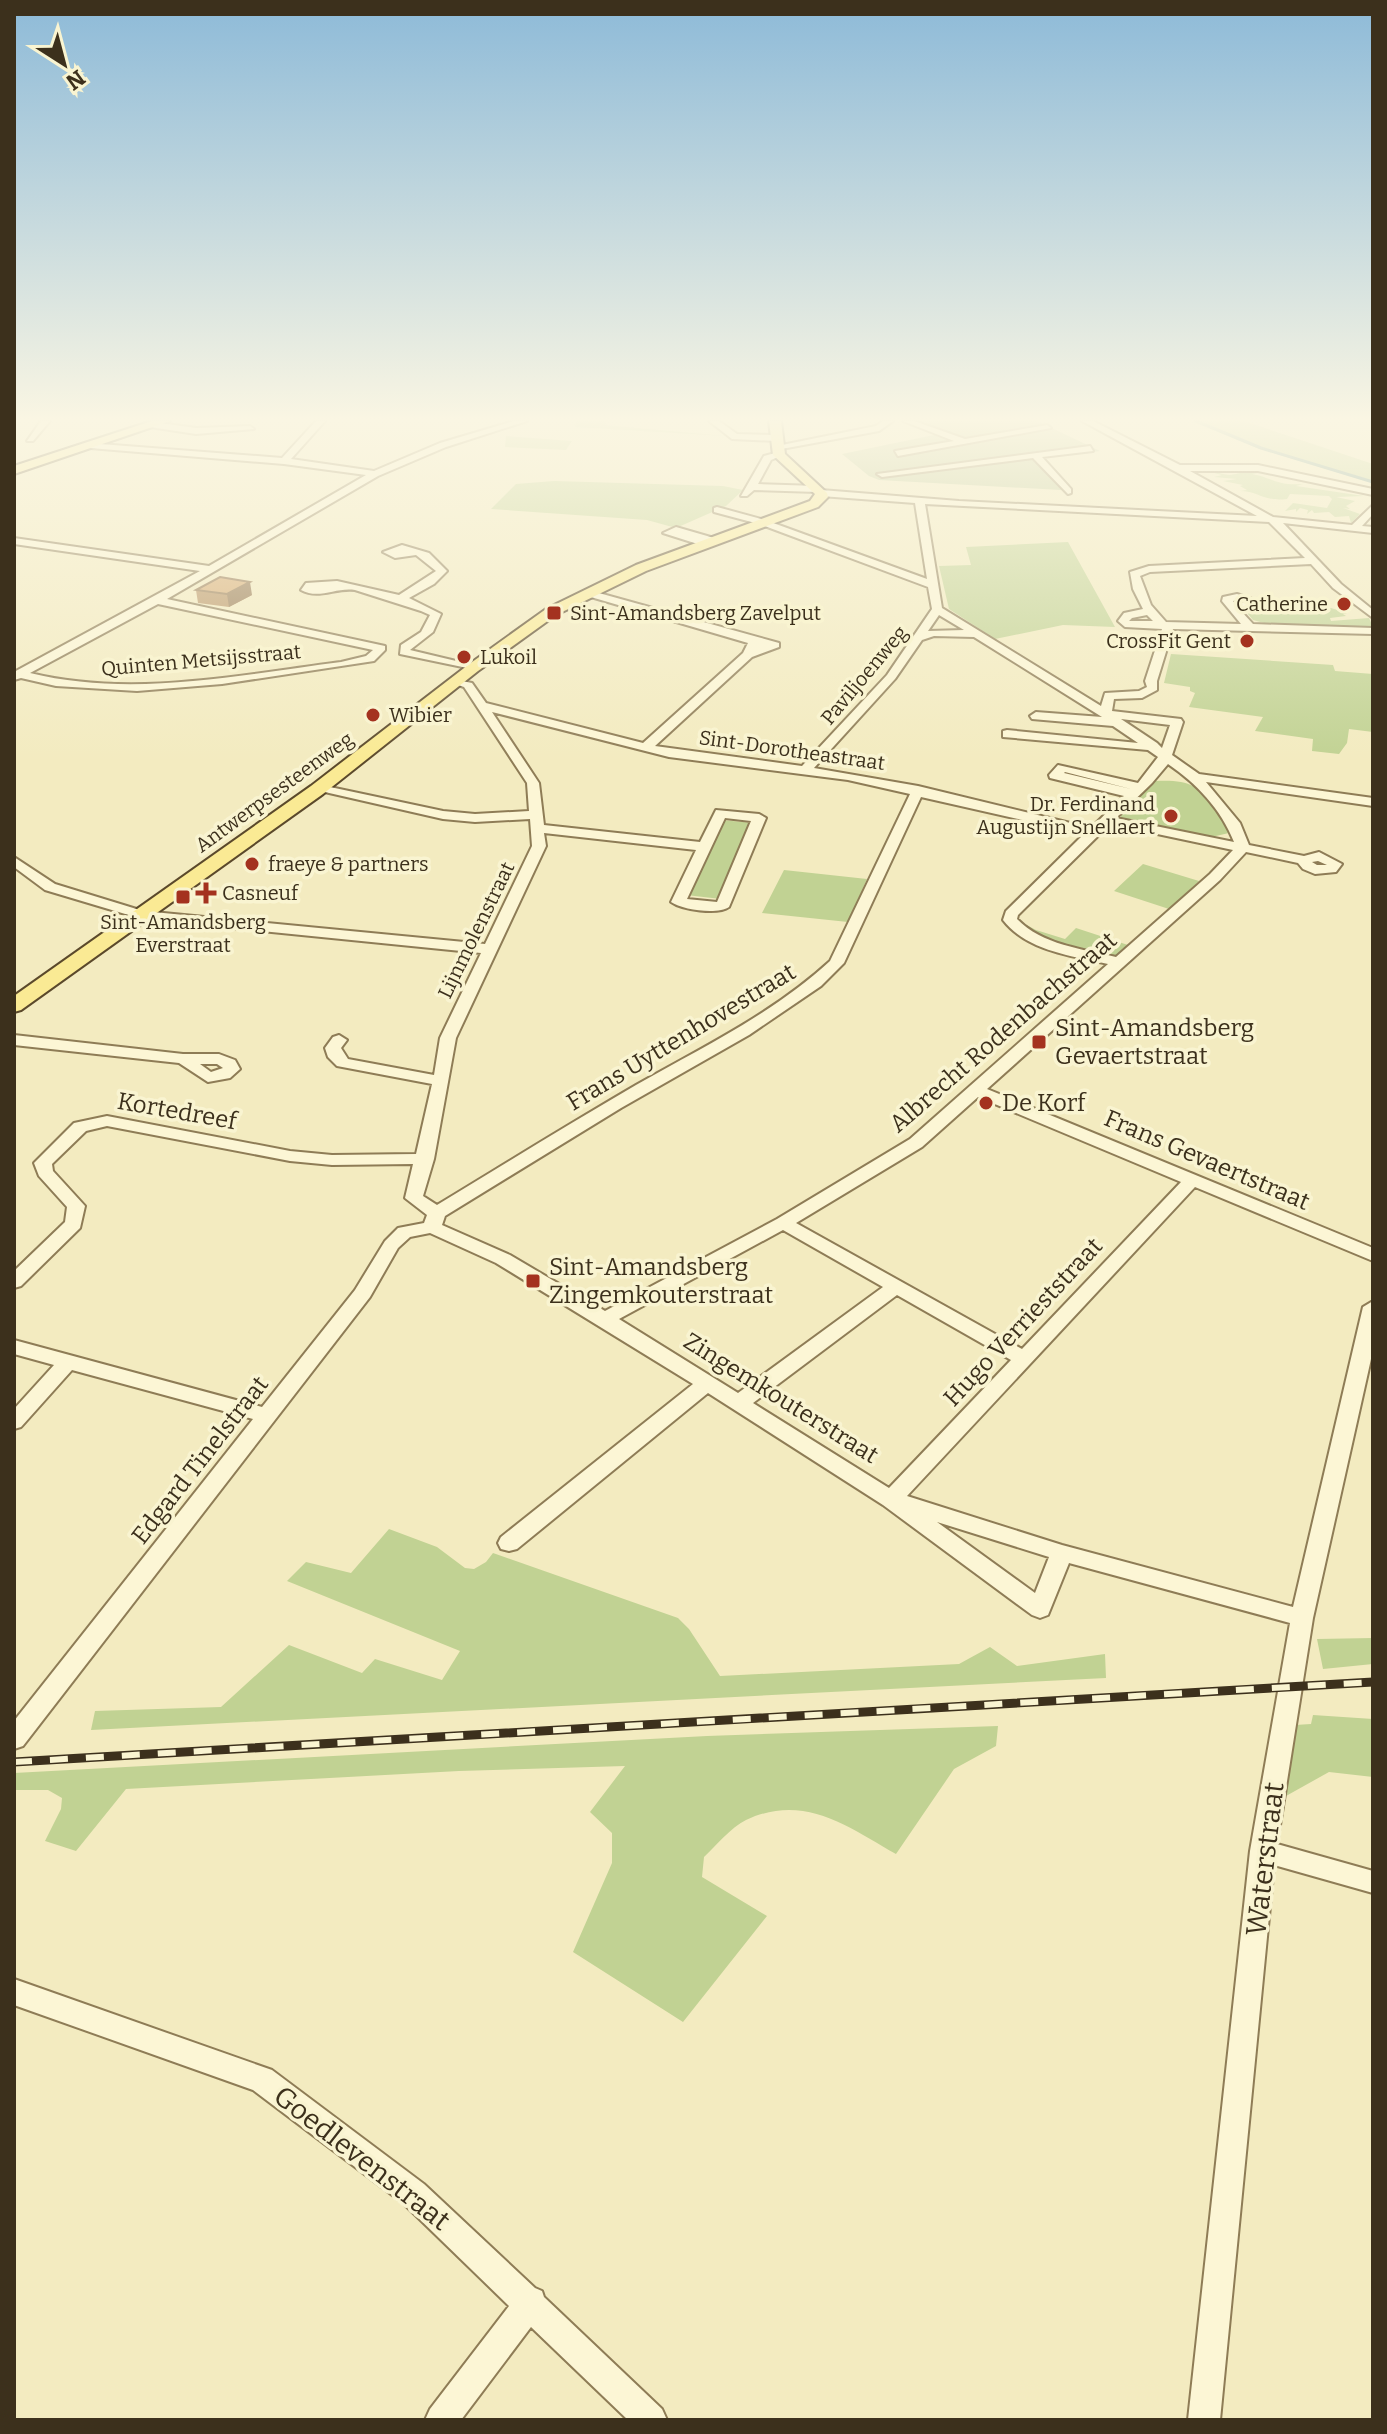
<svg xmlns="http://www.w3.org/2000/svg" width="1387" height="2434" viewBox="0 0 1387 2434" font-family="Bitter,serif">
<rect width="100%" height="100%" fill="#f3ebc0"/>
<!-- green -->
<path fill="#c1d293" d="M577 421H606L605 425 725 436 575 427Z
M1191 421H1244L1373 464V483L1257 448Z
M506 436 572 441 566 450 505 447Z
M1199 469C1207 470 1225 475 1230 475 1240 474 1250 469 1266 472L1252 474C1273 478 1277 486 1303 484L1296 486 1364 496 1336 497 1355 501 1346 506 1350 509 1343 508 1360 514 1351 523 1349 516 1335 517 1329 512 1314 513 1312 510 1307 514 1308 510 1300 508 1296 512V509L1285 511 1293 503 1327 508 1332 499 1329 496 1290 494 1287 499C1263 502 1259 491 1240 491L1247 490 1240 486 1243 485 1223 481 1237 479 1214 477 1222 475Z
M554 481 723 486 743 490 726 506 676 528 647 520 491 509 516 484Z
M1068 542 1115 627 1063 625 995 639 949 609 939 566 971 565 966 547Z
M1331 608 1347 613 1343 614 1346 616 1330 618 1331 621 1369 618 1373 627 1268 624 1253 620 1248 614 1252 610Z
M1171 654 1333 665 1335 671 1373 674V732L1349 729 1347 743 1339 754 1312 751 1313 739 1255 731 1263 717 1189 707 1195 693 1190 691V687L1164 683Z
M1156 781C1189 780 1197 784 1218 810 1224 818 1228 823 1229 833L1207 838 1121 818V813L1149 784Z
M721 820 754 823 721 899 686 895Z
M1143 864 1199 881 1169 909 1114 891Z
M784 870 867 879 848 922 762 913Z
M1015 919 1036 930 1065 939 1076 928 1128 945 1112 959 1032 935Z
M389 1529 437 1547 465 1568 474 1569 486 1562 493 1553 678 1618 689 1629 720 1676 959 1664 990 1647 1017 1666 1105 1654 1106 1678 91 1730 95 1711 221 1707 289 1645 362 1673 375 1659 442 1680 460 1651 287 1581 306 1562 351 1573Z
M1373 1638V1664L1323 1669 1317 1639Z
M1313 1715 1373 1719V1777L1329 1772 1286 1796 1295 1725 1311 1724Z
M998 1726 996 1746 954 1769 896 1854C847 1826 804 1793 746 1820 731 1827 716 1846 704 1857L702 1877 767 1916 683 2022 573 1952 612 1863V1833L590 1812 625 1766 459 1771 126 1789 76 1851 45 1841 61 1809 62 1798 48 1790H14V1773L707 1736Z"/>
<!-- cemetery -->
<path fill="#b8c693" d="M897 421H1037L1100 451 1045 458 1070 485 1060 486 1061 490 879 480 869 476 842 454 939 434Z"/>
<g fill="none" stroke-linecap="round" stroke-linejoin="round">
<!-- stream -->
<path stroke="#69948f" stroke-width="3" d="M1196 421 1261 448 1373 482"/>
<defs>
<path id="minor" d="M41 421H50L33 441H27Z
M316 421H325L291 459 374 471 440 443 514 421H527L446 447 378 476 167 599 385 646V650L374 661 222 684 137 691 56 686 21 678 14 680V672L200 571 14 544V538L209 566 366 475 284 464 90 448 87 443 282 458ZM158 604 373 650 366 656 341 662C239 675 132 698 30 673Z
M709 421H719L737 434 776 435 780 438 776 441 732 439Z
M883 421H893L879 431 776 450 772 447 876 426Z
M903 421H914L965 439 1047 425 1051 428 898 456 895 451 954 441Z
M1082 421H1093L1180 465H1258L1373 489V495L1258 471H1190L1273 517 1352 525 1373 505V514L1362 526 1373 527V533L1283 523 1341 584 1373 610V618L1333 588 1311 564 1150 572 1140 576 1151 605 1166 622 1241 624 1222 601 1223 597 1237 594 1255 600 1252 606 1241 611 1253 624 1373 628V634L1173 629 1157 681V690L1142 698 1114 699 1112 711 1181 719 1183 722 1172 755 1199 774 1373 798V806L1206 782 1240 823 1249 845 1304 856 1319 852 1342 864 1336 872 1315 874 1303 869 1298 863 1246 852 1220 880 987 1089 1373 1248V1261L1195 1187 907 1496 1062 1545 1293 1607 1363 1307 1373 1301V1350L1313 1618 1277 1844 1373 1871V1893L1274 1865 1220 2420H1188L1250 1851 1290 1623 1069 1563 1048 1615 1040 1618 1032 1615 883 1505 708 1393 517 1549 509 1551 501 1549 498 1543 501 1537 693 1384 496 1263 430 1233 410 1237 398 1248 370 1297 23 1746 14 1749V1721L253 1419 72 1370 21 1427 14 1429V1409L54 1365 14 1354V1340L262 1407 355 1290 385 1241 398 1228 424 1223 427 1215 405 1198 413 1164 332 1165 290 1161 107 1126 86 1131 52 1164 53 1171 85 1206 80 1228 21 1286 14 1288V1271L65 1222 67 1207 39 1176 34 1163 74 1123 107 1116 290 1151 332 1155 416 1154 432 1084 337 1066 328 1057 325 1048 333 1037 339 1035 347 1040 341 1048 348 1059 434 1075 440 1038 481 953 142 919 45 890 14 867V857L55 884 143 911 485 944 532 846 530 819 475 822 443 819 316 790V784L443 811 475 814 529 811 527 783 464 687 452 683V679L472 683 486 703 643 743 743 653 748 643 584 595V591L588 590 779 643V647L752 657 655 746 802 766 887 675 932 609 928 587 759 524 714 512V508L717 507 765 520 927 579 915 503 821 496 817 492 754 490 747 496H741L764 456 779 452 783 455 771 460 758 484 817 486 821 490 959 501 1257 516ZM925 504 1269 522 1305 558 1149 566 1130 572 1133 589 1143 609 1124 613 1118 621 1125 627 1162 629 1145 681 1147 687 1139 691 1105 693 1101 706 942 608ZM1237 600 1244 602 1236 605 1233 601ZM939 615 964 630 928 631ZM1147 615 1153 621H1129L1132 618ZM934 636 974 637 1102 717 1036 712 1030 716 1032 719 1113 726 1138 743 1007 730 1003 731V737L1148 750 1158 757 1138 783 1058 765 1049 775 1050 778 1124 796 1091 828 918 786 814 768 895 679 922 640ZM492 712 669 757 848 780 910 794 830 961C772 1014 703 1047 636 1085 569 1124 503 1165 437 1205L423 1196 434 1159 456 1038 546 846 544 833 696 850 671 902C682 910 718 915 729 907L766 818 759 814 716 810 700 842 544 825 539 783ZM1121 719 1170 725 1162 748 1157 743ZM1168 764C1196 783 1221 809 1234 842L1116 818 1152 783ZM1065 772 1131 789 1064 773ZM921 797 1084 834 1006 911 1003 920C1027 951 1072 956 1108 964L910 1139 777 1219 605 1311 510 1255 442 1225 445 1216 621 1108 749 1035 821 986 844 963ZM725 818 751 821 717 902 687 899ZM1110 824 1233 850 1210 874 1116 957C1083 949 1042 945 1017 919L1018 915ZM1318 861 1327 865H1317L1312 862ZM978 1097 1181 1182 1022 1349 796 1223 922 1147ZM783 1230 883 1287 738 1393 619 1319ZM897 1295 1011 1360 889 1488 753 1403ZM937 1522 1049 1557 1035 1593Z
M153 422 196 428 250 426 254 429 196 434 150 427Z
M1090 446 1093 451 1042 457 1071 489V493L1068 494 1033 458 882 477 877 474Z
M676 527 714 538 715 540 704 546 663 533Z
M402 545 429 553 447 571 434 584 409 598 441 614 433 632 410 650 477 666V670L400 654 401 645 421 632 430 615 421 611 355 590C336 587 319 600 301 590L306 583 337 581 399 595 436 571 416 555 395 558 383 552Z
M14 1035 183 1054H219L235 1060 240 1069 230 1078 208 1082 179 1063 14 1045ZM200 1064H217L223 1068 211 1072Z
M14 1979 272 2070 424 2184 535 2288 542 2291 544 2297 662 2409 667 2420H628L531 2327 461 2420H425L430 2409 509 2306 404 2204 253 2090 14 2005Z"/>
<path id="major" d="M152 421H170L14 474V466Z
M769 421H781L785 454 827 493 828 497 818 507 646 571 556 615 478 671 323 794 21 1010 14 1012V996L311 786 468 665 546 609 636 565 810 501 815 494 773 455Z"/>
</defs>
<!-- minor casing -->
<use href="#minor" stroke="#8e7c56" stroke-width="4"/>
<!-- major casing -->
<use href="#major" stroke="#5b492b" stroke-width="4"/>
<!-- minor -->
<use href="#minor" fill="#fcf6d5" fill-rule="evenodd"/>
<!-- major -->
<use href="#major" fill="#faea94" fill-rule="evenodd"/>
<defs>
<path id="rail" d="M14 1762 1373 1682"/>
</defs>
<!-- rail casing -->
<use href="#rail" stroke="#3c301c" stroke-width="9"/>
<!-- rail -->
<use href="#rail" stroke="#f9f4d1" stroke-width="6" stroke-dasharray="18" stroke-linecap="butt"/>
</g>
<!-- wall -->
<path fill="#b79262" d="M196 590 252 595 229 607 198 603Z"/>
<!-- shaded-wall -->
<path fill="#957750" d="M250 582 252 595 229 607 227 594Z"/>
<!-- building -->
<path fill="#d5aa72" stroke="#957750" stroke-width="2" d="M220 577 250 582 227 594 196 590Z"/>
<!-- sky -->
<linearGradient id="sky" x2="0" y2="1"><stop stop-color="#8dbad8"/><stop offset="0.55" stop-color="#faf6e3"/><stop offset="1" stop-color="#faf6e3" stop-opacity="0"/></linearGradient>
<rect width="1387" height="762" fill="url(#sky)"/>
<!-- markers -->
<g fill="#a4321f" stroke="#f9f4d1" stroke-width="3">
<circle cx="1344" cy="604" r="8"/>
<rect x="546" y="605" width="16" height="16" rx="4"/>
<circle cx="1247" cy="641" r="8"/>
<circle cx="464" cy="657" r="8"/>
<circle cx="373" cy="715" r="8"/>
<circle cx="1171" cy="816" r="8"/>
<circle cx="252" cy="864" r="8"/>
<path d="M202 881h8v8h8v8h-8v8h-8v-8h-8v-8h8z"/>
<rect x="175" y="889" width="16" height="16" rx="4"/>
<rect x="1031" y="1034" width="16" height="16" rx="4"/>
<circle cx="986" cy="1103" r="8"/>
<rect x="525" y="1273" width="16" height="16" rx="4"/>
</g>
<g text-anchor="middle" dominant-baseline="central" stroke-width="7" stroke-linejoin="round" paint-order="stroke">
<!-- far-poi labels -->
<g font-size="20" fill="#3c301c" stroke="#f9f4d1" text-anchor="start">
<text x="1328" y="604" text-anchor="end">Catherine</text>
<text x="570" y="613">Sint-Amandsberg Zavelput</text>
<text x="1231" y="641" text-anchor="end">CrossFit Gent</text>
<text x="480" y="657">Lukoil</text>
<text x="389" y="715">Wibier</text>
<text x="1155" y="804" text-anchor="end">Dr. Ferdinand<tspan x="1155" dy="23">Augustijn Snellaert</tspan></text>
<text x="268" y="864">fraeye &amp; partners</text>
<text x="222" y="893">Casneuf</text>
<text x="183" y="922" text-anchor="middle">Sint-Amandsberg<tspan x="183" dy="23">Everstraat</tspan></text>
</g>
<!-- far-street labels -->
<g font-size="20" fill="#3c301c" stroke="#f9f4d1">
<text transform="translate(201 660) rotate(-5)">Quinten Metsijsstraat</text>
<text transform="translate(864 675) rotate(-50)">Paviljoenweg</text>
<text transform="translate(792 750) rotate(8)">Sint-Dorotheastraat</text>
<text transform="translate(274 792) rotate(-36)">Antwerpsesteenweg</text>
<text transform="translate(476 930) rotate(-64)">Lijnmolenstraat</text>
</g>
<!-- poi labels -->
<g font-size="24" fill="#3c301c" stroke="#f9f4d1" text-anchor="start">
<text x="1055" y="1028">Sint-Amandsberg<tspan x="1055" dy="28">Gevaertstraat</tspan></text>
<text x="1002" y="1103">De Korf</text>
<text x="549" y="1267">Sint-Amandsberg<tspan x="549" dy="28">Zingemkouterstraat</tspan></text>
</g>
<!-- street labels -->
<g font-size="24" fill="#3c301c" stroke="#f9f4d1">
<text transform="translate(1003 1032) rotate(-41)">Albrecht Rodenbachstraat</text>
<text transform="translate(681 1037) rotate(-31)">Frans Uyttenhovestraat</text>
<text transform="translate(177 1111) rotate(10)">Kortedreef</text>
<text transform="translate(1207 1160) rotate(23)">Frans Gevaertstraat</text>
<text transform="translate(1023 1322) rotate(-47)">Hugo Verrieststraat</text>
<text transform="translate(781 1398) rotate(32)">Zingemkouterstraat</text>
<text transform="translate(200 1460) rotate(-52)">Edgard Tinelstraat</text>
</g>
<!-- near-street labels -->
<g font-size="28" fill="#3c301c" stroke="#f9f4d1">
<text transform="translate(1265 1859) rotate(-83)">Waterstraat</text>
<text transform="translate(362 2158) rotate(38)">Goedlevenstraat</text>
</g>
</g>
<!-- border -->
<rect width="1387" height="2434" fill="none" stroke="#3c301c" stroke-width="32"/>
<!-- north arrow -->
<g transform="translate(64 64) rotate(144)" stroke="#f9f4d1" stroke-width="6" paint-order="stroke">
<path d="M0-6L14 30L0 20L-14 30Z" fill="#3c301c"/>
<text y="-12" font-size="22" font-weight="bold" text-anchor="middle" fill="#3c301c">N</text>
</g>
</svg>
